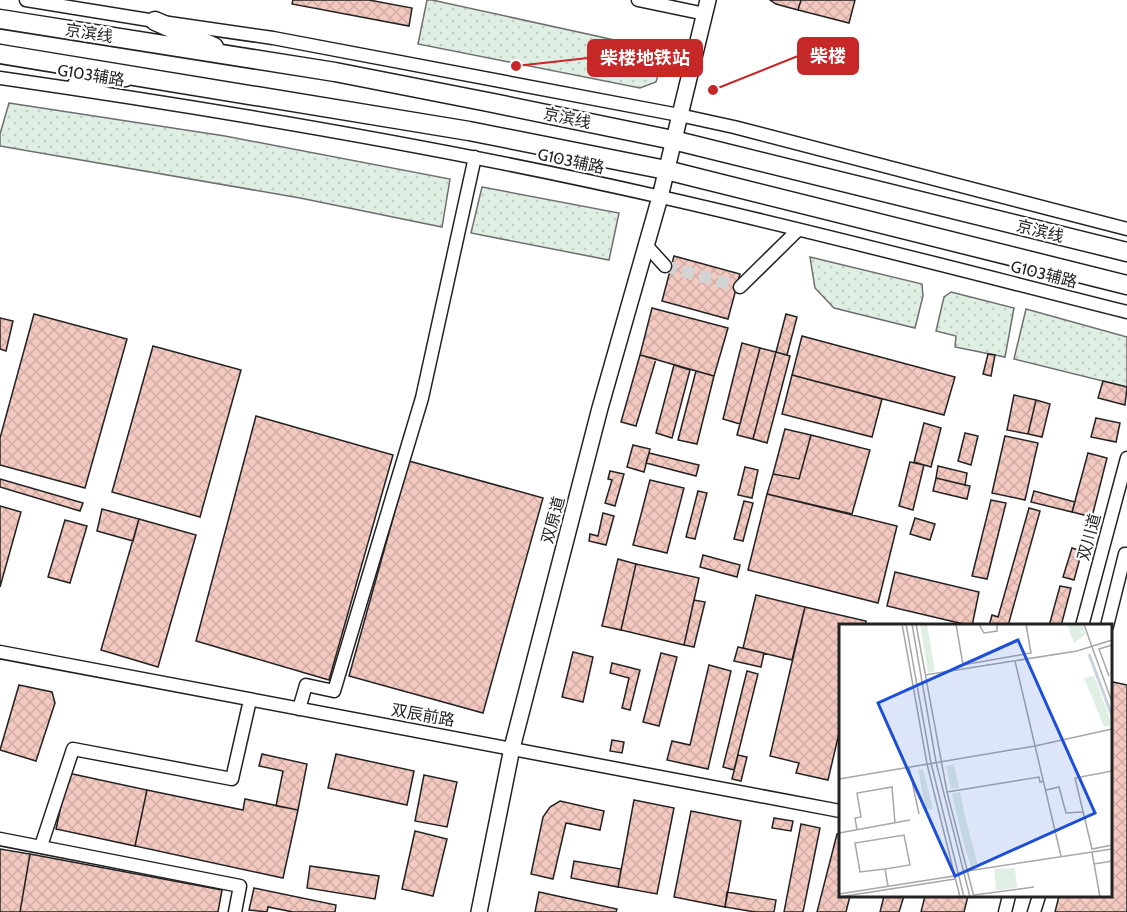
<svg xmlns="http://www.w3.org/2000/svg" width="1127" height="912" viewBox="0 0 1127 912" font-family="Cabin,'Noto Sans SC',sans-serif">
<defs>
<pattern id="grass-dots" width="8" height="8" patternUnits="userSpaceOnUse" patternTransform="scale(1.5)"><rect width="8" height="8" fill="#e0efe3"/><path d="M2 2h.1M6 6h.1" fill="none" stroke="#c0cdc2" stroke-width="1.8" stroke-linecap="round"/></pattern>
<pattern id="building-cross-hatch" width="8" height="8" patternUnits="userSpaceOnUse" patternTransform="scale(1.5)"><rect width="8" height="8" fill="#f3c9c0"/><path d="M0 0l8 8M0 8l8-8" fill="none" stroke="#d0aca5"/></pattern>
</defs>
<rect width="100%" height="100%" fill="#fff"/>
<!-- grass -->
<path fill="url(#grass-dots)" stroke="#6f6f6f" stroke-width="1.5" d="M427 0H432L665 51 656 82 640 88 418 44Z
M9 103 225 136 450 179 442 227 300 198 0 146V134Z
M482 187 619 213 609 260 471 233Z
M810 257 922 284 923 296 915 328 834 308 815 288Z
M951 292 1014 308 1005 357 955 347 956 336 936 331 944 297Z
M1026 309 1127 337V387L1014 359Z"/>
<!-- building -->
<path fill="url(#building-cross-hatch)" stroke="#222" stroke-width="1.5" d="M293 0H369L412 8 409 26 292 4Z
M770 0H801L798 10 776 4Z
M801 0H855L849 23 798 10Z
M674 256 740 274 728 319 662 301Z
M652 308 728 328 714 376 640 355Z
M34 314 127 339 85 488 0 465V438Z
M786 314 797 317 787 355 776 352Z
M0 318 13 321 6 351 0 349Z
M802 336 955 377 944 415 792 375Z
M742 343 760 348 740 424 723 419Z
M153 346 241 370 200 517 112 492Z
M760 348 776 352 753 439 737 435Z
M776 352 790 356 767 443 753 439Z
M988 354 995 355 991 376 983 374Z
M640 355 656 359 636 426 621 422Z
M674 365 690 370 672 438 656 433Z
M696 371 714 376 697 444 678 440Z
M792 375 882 399 872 437 782 414Z
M1103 381 1127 387 1125 405 1098 398Z
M1014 395 1036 400 1028 434 1007 430Z
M1036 400 1050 404 1042 437 1028 434Z
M256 416 393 455 329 680 196 641Z
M1096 418 1120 423 1116 442 1091 437Z
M924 423 941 428 931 467 914 462Z
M785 429 811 435 799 479 773 474Z
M965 433 978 436 971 465 958 461Z
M811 435 870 450 852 514 767 494 773 474 799 479Z
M1005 436 1038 443 1025 500 992 493Z
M633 445 650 449 644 472 627 467Z
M649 453 699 465 696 476 646 463Z
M1088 453 1107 458 1092 517 1072 512Z
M409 461 543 498 483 713 349 676Z
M910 462 924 465 913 510 899 506Z
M938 466 967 473 965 485 936 478Z
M745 467 758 470 752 498 738 495Z
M610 471 624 474 615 506 605 503 612 480 608 479Z
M936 478 970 486 967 499 933 491Z
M0 479 83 503 80 511 0 487Z
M650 480 684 488 667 553 633 545Z
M698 491 707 493 695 539 686 537Z
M1034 491 1075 502 1072 512 1031 502Z
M767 494 897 526 878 603 748 570Z
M991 500 1006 503 987 579 972 576Z
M744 501 753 503 743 541 734 539Z
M0 506 21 512 0 587Z
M1029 508 1040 511 1008 626H989L992 615 998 617Z
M102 509 139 519 133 541 97 531Z
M603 513 614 516 606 545 589 541 590 534 598 536Z
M915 518 935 524 930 540 910 534Z
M139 519 196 535 158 667 101 650Z
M65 520 87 526 70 583 48 577Z
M1072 548 1082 551 1074 580 1063 577Z
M703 555 740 565 737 577 700 567Z
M618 559 636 564 621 630 602 626Z
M636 564 699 578 684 645 621 630Z
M895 572 979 592 972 626 887 606Z
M1060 586 1071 588 1061 626H1049Z
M756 595 805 607 792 660 743 648Z
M694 600 705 602 694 647 684 645Z
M805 607 866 621 865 626H840V729L828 780 796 773 799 763 770 756Z
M738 647 764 653 761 667 734 661Z
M573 652 593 657 583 702 562 697Z
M661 653 677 657 659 726 643 722Z
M612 663 640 670 630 710 622 708 629 678 610 673Z
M709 665 731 671 708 769 667 760 672 741 690 745Z
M747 671 758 674 734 770 723 767Z
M1113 682 1127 685V912H1055L1059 896H1110V691Z
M19 685 52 692 55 703 36 761 0 750Z
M612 740 624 742 622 753 610 751Z
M262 754 307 764 298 810 276 806 283 771 259 766Z
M336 754 414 771 407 805 328 788Z
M738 755 747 757 741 781 732 779Z
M68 773 147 790 135 846 56 829Z
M424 775 457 782 447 827 415 821Z
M147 790 243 810 245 799 298 810 283 878 135 846Z
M634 800 674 808 657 894 618 887Z
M560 801 604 811 600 830 566 823 553 879 531 874 543 817 550 807Z
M691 811 741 821 725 907 674 897Z
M774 818 793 821 791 831 772 828Z
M801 824 820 828 803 912H784Z
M415 831 447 839 433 896 402 889Z
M837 834 840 835V896H850L846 912H817Z
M0 849 30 854 20 912H0Z
M30 854 222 890 218 912H20Z
M574 861 621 869 618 887 571 878Z
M310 866 379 876 375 899 307 888Z
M254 888 336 905 335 912H293L268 907 267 912 249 910Z
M539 892 617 909 616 912H535Z
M727 892 776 900 774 912H755L725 907Z
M884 896H904L899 912H880Z
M925 896H968L964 912H921Z"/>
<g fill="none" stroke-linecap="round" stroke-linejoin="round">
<!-- minor-tunnel -->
<path stroke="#d3d3d3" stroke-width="12" stroke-dasharray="12 6" stroke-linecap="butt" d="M665 266 740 287"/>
<defs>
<path id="minor" d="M26 0 155 21 273 38 679 115 734 127 1127 229
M638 0 705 14
M0 78C221 110 442 147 661 197 817 232 972 273 1127 312
M74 84 126 80
M646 245 665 266
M740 287 798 230
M1082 626 1127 458
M1107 626 1125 554H1127
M0 652 840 811
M299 709 306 685 334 691 422 398 475 157
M0 839 240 886 235 912
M41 846 73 749 232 779 250 700
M1005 912 1009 896
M1034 912 1039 896"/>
<path id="major" d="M479 912 512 748 600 408 660 197 708 0"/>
<path id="highway" d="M0 19 335 72 488 102 673 140 1127 252
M155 21 214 47
M0 54 469 131 666 170 1127 285"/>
</defs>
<!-- minor casing -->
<use href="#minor" stroke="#222" stroke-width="15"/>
<!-- major casing -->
<use href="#major" stroke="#222" stroke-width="18"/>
<!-- highway casing -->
<use href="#highway" stroke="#222" stroke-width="21"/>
<!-- minor -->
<use href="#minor" stroke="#fff" stroke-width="12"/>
<!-- major -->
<use href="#major" stroke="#fff" stroke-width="15"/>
<!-- highway -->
<use href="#highway" stroke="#fff" stroke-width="18"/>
</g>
<g text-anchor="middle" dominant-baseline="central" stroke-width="4.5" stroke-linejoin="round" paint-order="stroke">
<!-- street labels -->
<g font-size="16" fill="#222" stroke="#fff">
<text transform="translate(89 33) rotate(9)">京滨线</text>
<text transform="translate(91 75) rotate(9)">G103辅路</text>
<text transform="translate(567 118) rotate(12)">京滨线</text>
<text transform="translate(571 161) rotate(12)">G103辅路</text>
<text transform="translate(1040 231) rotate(14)">京滨线</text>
<text transform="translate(1044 274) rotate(14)">G103辅路</text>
<text transform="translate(553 520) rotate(-75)">双原道</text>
<text transform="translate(1089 537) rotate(-75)">双川道</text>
<text transform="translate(423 715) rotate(10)">双辰前路</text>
</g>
</g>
<!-- overview -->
<g transform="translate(839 624)">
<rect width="273" height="273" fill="#fff"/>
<path d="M81 0H88L96 47 89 49ZM228 0H243L247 10 235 19ZM255 52 270 92 273 101 265 103 245 54ZM115 140 120 164 112 165 107 142ZM84 145 94 185 87 186 79 146ZM121 168 126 192 139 242 132 244 122 208 113 170ZM176 244 178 264 157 266 155 245Z" fill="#e0efe3"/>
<path fill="none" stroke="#c7d3dd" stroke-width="3" d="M250 30 273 92"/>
<path fill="none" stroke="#a7a7a7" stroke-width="1.5" d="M63 0 88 140 121 273M67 0 92 139 125 273M73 0 97 138 131 273M77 0 108 168 135 273M117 0 124 41 192 29 187 0M140 0 145 9 158 7V0M245 0 253 23M253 23 273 78M176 37 222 232M86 51 238 27 273 16M270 52 260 25 273 21M70 143 80 190M273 147 236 154 253 225 273 221M0 155 196 122 273 105M207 166 220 163 227 189 244 188M108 168 200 153 201 158 205 157M18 206 16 194 22 193 18 169 53 163 56 199M0 209 71 196M253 228 261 273M255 240 273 237M46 245 21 248 16 219 65 211 71 241 46 245 49 262M128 247 273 225M0 270 115 252M135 271 195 263M0 273 116 255"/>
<path fill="#1d4ed8" fill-opacity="0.15" stroke="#1d4ed8" stroke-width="3" d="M179 16 256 189 116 252 39 79Z"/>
<rect width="273" height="273" fill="none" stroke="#222" stroke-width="3"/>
</g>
<!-- callouts -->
<path fill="none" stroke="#c62828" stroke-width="2" d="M713 90L798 56M516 66L588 58"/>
<g fill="#c62828" stroke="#fff" stroke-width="2">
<circle cx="713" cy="90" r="6"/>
<circle cx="516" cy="66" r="6"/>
</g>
<g fill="#c62828" stroke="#c62828" stroke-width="2">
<rect x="798" y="38" width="60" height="36" rx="6"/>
<rect x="588" y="40" width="114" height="36" rx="6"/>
</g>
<g font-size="18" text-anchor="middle" font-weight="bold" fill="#fff">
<text x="828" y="62">柴楼</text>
<text x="645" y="64">柴楼地铁站</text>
</g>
</svg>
